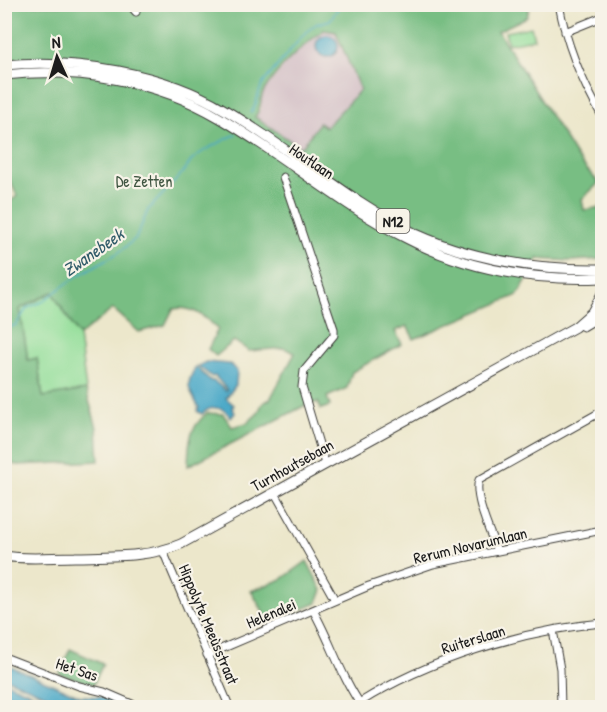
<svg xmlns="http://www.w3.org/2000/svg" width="607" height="712" viewBox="0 0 607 712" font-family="'Patrick Hand',sans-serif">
<rect width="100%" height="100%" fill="#f7f3e8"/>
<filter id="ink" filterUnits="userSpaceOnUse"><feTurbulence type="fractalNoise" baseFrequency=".0167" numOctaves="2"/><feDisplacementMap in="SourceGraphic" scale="12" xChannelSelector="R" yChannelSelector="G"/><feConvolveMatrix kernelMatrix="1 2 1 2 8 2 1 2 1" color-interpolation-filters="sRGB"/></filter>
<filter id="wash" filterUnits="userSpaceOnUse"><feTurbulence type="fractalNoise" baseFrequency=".008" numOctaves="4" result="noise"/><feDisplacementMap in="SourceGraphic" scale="24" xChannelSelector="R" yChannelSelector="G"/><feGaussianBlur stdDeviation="1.35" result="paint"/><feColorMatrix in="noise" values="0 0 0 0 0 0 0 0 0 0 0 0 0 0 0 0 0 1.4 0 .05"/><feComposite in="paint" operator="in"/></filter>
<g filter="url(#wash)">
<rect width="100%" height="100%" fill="#ece7cb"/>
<!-- industrial -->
<path fill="#d2bdc5" d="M324 30 336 32 360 90 326 127 318 124 301 148 255 118 261 109 262 93 298 49Z"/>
<!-- green -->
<path fill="#95df9b" stroke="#587e5c" stroke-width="1.5" d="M531 27 534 39 508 44 505 32Z
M52 292 79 336 86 390 43 397 37 358 28 361 20 309Z"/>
<!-- forest -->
<path fill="#78be83" stroke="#4a6d50" stroke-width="1.5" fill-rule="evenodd" d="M5 5H530L527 17 498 31 577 158 599 183 582 199 584 210 602 207V259L570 261 538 259 518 295 414 339 407 326 395 331 402 344 352 372 347 388 327 397 330 406 321 409 318 402 304 406 188 466C189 441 188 430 207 413L223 414 232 427 247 423 258 413 262 404 270 399 295 353 284 348 249 351 234 341 216 356 208 349 218 329C205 317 192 305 173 309L165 325 139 332 113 309 79 336 52 292 20 309 28 360 37 358 43 397 86 390 97 428 99 461 18 465 4 462V257L9 255 5 239 4 206 17 196 5 170ZM324 30 336 32 360 90 326 127 319 123 301 148 255 117C263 106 259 99 264 91 279 66 301 47 324 30Z
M307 561 322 590 317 603 270 623 251 591 282 579Z
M70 649 103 664 93 685 59 674Z"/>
<!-- water -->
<path fill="#48a8c7" stroke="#326272" stroke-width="1.5" d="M316 46a11 11 0 1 1 22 0a11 11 0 1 1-22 0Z
M206 362 230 364 237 371 236 385 226 398 234 405 232 407 235 413 231 418C224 406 211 405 202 414L197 411 199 408C190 390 183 387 196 367L211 381H214L226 391 227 390 215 376 212 377 198 366Z
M5 664 80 696 103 697 127 707H71L72 706 5 678Z
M5 682 59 705 64 707H33L5 696Z"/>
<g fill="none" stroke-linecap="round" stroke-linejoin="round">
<!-- stream -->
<path stroke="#48a8c7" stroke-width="1.5" d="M251 113C258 103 257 92 264 82L304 34 316 24 330 20 341 4
M4 329 16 325 27 308 42 302 77 276 118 253 136 238 148 210 178 178 193 159 205 150 236 134"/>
</g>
</g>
<g filter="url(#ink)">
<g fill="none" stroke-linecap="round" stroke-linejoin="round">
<defs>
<path id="minor" d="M129 4 136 12
M559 4C566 44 582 82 602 116
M565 32 602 17
M283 177 334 329V335L304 371 302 387 325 464
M275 493 335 600
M163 551 230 708
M497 551C491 534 473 496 479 480L597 414 602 413
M313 610C331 642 341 677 363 708
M553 630 560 669 561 708
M207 655 369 586 433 564 602 530
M4 657 79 686 104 692 141 708
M359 703C427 660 523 630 602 623"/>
<path id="major" d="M4 65C75 58 164 73 225 110 290 148 348 201 416 234 476 261 537 270 602 269
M4 75C77 67 157 80 220 118 284 155 341 206 408 239 468 270 536 281 602 278
M583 326 593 320 602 311
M4 556C28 560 51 557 75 557 110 556 148 558 181 544L575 327 592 312 602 294"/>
</defs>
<!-- minor casing -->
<use href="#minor" stroke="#3b3a36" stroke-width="9"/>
<!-- major casing -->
<use href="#major" stroke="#3b3a36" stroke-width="11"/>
<!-- minor -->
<use href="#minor" stroke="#fff" stroke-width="7"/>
<!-- major -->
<use href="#major" stroke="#fff" stroke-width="9"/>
</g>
</g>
<g text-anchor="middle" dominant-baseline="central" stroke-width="4.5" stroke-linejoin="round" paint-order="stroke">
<!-- shield labels -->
<rect fill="#f7f3e8" stroke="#5e5c59" stroke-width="1.5" x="376.5" y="209" width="33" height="24" rx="4.5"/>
<g font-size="15" font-weight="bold" fill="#1c1c1c">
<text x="393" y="221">N12</text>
</g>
<!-- street labels -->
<g font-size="16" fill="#1c1c1c" stroke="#f7f3e8">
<text transform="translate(312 161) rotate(34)">Houtlaan</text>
<text transform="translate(292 465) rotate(-29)">Turnhoutsebaan</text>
<text transform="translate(470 545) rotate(-13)">Rerum Novarumlaan</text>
<text transform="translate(271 613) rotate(-23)">Helenalei</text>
<text transform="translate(209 624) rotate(67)">Hippolyte Meeùsstraat</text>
<text transform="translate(473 639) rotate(-17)">Ruiterslaan</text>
<text transform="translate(77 669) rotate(18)">Het Sas</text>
</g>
<!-- park labels -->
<g font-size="16" fill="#405642" stroke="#f7f3e8">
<text x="144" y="181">De Zetten</text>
</g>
<!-- water labels -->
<g font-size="18" font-style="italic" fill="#305b69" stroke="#f7f3e8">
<text transform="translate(93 252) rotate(-35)">Zwanebeek</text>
</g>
</g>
<!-- margin -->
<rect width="607" height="712" fill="none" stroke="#f7f3e8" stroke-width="24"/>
<!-- north arrow -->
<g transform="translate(57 57) rotate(356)" stroke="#f7f3e8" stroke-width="4.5" paint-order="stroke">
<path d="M0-4.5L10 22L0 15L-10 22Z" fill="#1c1c1c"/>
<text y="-9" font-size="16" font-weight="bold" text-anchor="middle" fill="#1c1c1c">N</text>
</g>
</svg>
